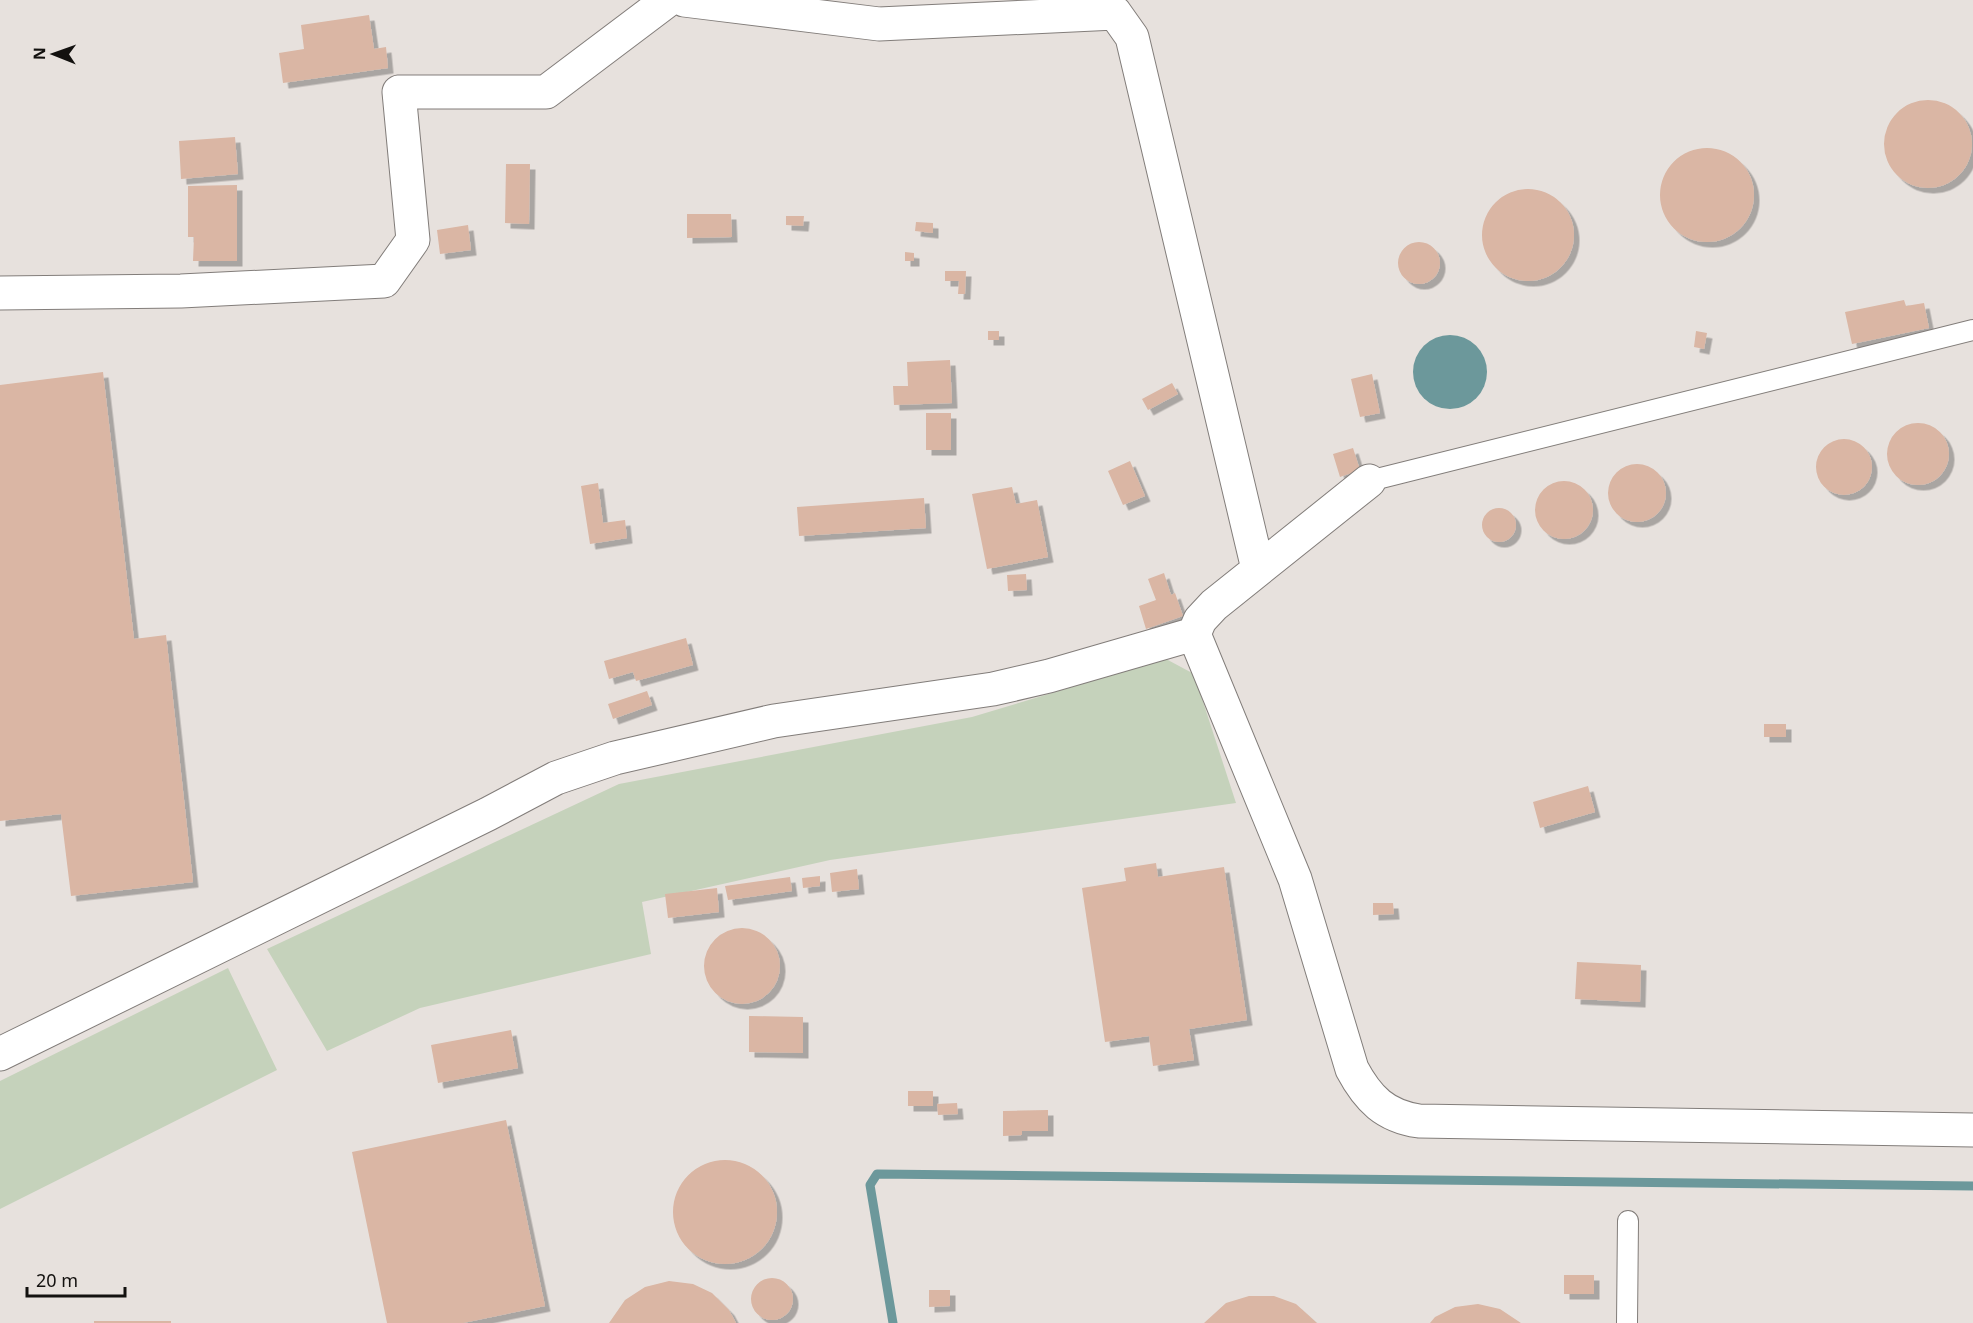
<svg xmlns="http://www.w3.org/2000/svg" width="1973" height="1323" viewBox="0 0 1973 1323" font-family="'Noto Sans',sans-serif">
<defs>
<filter id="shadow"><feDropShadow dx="5.5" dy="5.5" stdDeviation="0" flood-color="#0004"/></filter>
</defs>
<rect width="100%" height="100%" fill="#e7e1dd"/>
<!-- green -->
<path fill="#c5d2bb" d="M1166 659 1194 674 1236 803 830 860 642 902 651 954 420 1008 327 1051 267 949 619 784 972 717Z
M228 968 277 1070 0 1209V1081Z"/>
<!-- water -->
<path fill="#6c989b" d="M1413 372a37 37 0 1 1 74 0a37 37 0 1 1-74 0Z"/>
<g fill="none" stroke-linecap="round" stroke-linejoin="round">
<!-- stream -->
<path stroke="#6c989b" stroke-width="9" d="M893 1323 870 1185 877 1174 1973 1186"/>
</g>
<!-- building -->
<path fill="#dab6a4" filter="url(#shadow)" d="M369 15 374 49 386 47 388 68 283 83 279 53 304 49 301 25Z
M1884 144a44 44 0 1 1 88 0a44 44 0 1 1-88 0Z
M235 137 238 174 181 179 179 141Z
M1660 195a47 47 0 1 1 94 0a47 47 0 1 1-94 0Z
M506 164H530L529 224 505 223Z
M237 185V261H193L194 237H188V186Z
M1482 235a46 46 0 1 1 92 0a46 46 0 1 1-92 0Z
M687 214H731L732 237 687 238Z
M786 216H804L803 226 786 225Z
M916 222 933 223V233L915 231Z
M468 225 471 250 440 254 437 230Z
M1398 263a21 21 0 1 1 42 0a21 21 0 1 1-42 0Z
M905 252 914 253V261H905Z
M945 271H966L965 294H958L959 281H945Z
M1904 300 1906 306 1924 303 1929 328 1852 344 1845 312Z
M988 331H999V340H988Z
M1696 331 1707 333 1704 349 1694 347Z
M950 360 952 403 894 405 893 386H908L907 362Z
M103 372 134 639 166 635 193 882 71 896 61 814 0 821V385Z
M1372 374 1380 413 1360 417 1351 379Z
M1172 383 1178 394 1148 410 1142 399Z
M926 413H951V450H926Z
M1887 454a31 31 0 1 1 62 0a31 31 0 1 1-62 0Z
M1816 467a28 28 0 1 1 56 0a28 28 0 1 1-56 0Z
M1353 448 1360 470 1340 477 1333 454Z
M1130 461 1145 496 1123 505 1108 471Z
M1608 493a29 29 0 1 1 58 0a29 29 0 1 1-58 0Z
M1535 510a29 29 0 1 1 58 0a29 29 0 1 1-58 0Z
M598 483 603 523 625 520 627 538 590 544 581 486Z
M1012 487 1016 504 1037 500 1048 557 987 569 972 494Z
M924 498 926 528 799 536 797 507Z
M1482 525a17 17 0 1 1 34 0a17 17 0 1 1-34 0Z
M1164 573 1171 595 1175 593 1183 616 1146 629 1139 606 1156 600 1148 579Z
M1026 574 1027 590 1008 591 1007 575Z
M686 638 693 665 636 681 633 672 609 679 604 661Z
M647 691 652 705 613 719 608 704Z
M1764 724H1786V737H1764Z
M1588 786 1595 812 1540 828 1533 802Z
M1156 863 1158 877 1224 867 1247 1020 1189 1029 1194 1060 1153 1066 1149 1036 1105 1042 1082 888 1126 881 1124 868Z
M857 869 859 889 832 892 830 873Z
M820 876V886L803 888 802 878Z
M790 877 792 891 728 900 725 886Z
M717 888 719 912 668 918 665 894Z
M1373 903H1393L1394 914 1373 915Z
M704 966a38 38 0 1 1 76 0a38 38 0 1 1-76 0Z
M1577 962 1641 965 1640 1002 1575 999Z
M749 1016 803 1017V1053L749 1052Z
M511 1030 518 1068 438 1083 431 1045Z
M908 1091H933V1106H908Z
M957 1103 958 1114 938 1115 937 1104Z
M1048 1110V1131H1022V1135L1003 1136V1111Z
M506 1120 545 1306 463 1323H387L352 1152Z
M673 1212a52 52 0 1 1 104 0a52 52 0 1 1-104 0Z
M1564 1275H1594V1294H1564Z
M751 1299a21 21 0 1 1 42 0a21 21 0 1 1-42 0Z
M669 1281 693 1284 712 1293 729 1310 736 1323H609L625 1300 645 1287Z
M929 1290H950V1306L929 1307Z
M1249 1296H1274L1296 1304 1317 1323H1204L1226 1303Z
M1478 1304 1500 1309 1521 1323H1430L1435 1317 1455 1307Z
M94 1321H171V1323H94Z"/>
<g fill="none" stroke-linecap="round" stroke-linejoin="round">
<defs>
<path id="lane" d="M1369 481 1973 330
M1627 1323 1628 1221"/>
<path id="street" d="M684 0 879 24 1115 13 1132 37 1258 569
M0 293 181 291 384 281 413 240 399 92H546L668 0
M1194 634 1295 879 1352 1069C1368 1099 1385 1116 1419 1121L1973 1130
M0 1054 488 814 556 778 615 758 774 721 993 689 1049 676 1194 634 1200 620 1214 605 1369 481"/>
</defs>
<!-- lane casing -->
<use href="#lane" stroke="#827d7a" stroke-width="22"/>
<!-- street casing -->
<use href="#street" stroke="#827d7a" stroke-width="35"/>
<!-- lane -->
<use href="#lane" stroke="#fff" stroke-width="20"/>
<!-- street -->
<use href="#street" stroke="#fff" stroke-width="33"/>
</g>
<!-- north arrow -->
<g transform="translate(54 54) rotate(271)" stroke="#e7e1dd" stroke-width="4.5" paint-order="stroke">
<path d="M0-4.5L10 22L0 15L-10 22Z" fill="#13110f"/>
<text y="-9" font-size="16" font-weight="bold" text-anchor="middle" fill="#13110f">N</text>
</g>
<!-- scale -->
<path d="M27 1287v9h98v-9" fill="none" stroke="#13110f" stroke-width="3"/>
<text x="36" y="1287" font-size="18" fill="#13110f" stroke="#e7e1dd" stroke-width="4.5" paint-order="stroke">20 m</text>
</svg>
